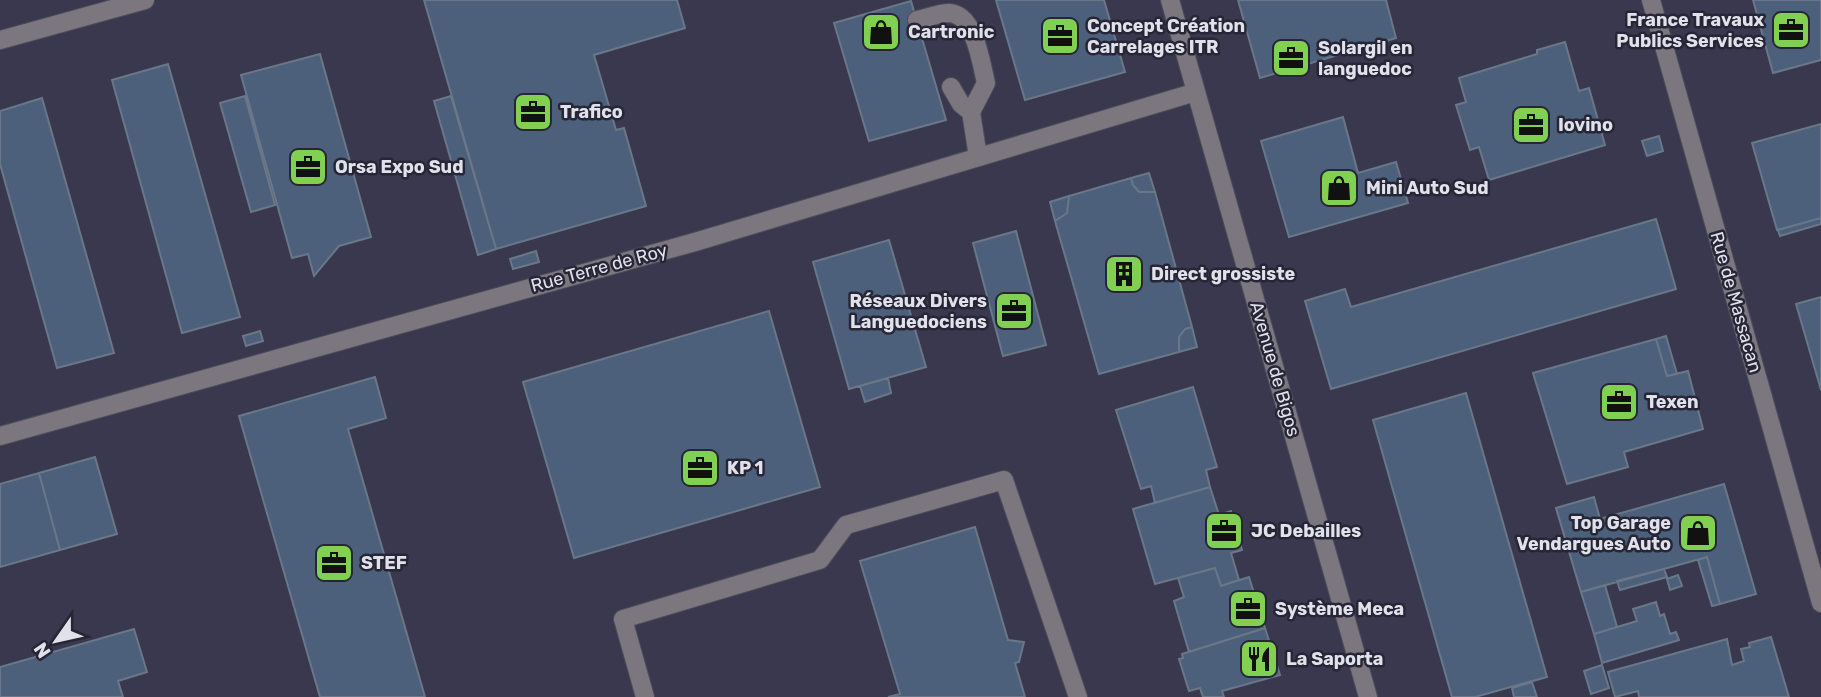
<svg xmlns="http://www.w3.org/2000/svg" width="1821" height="697" viewBox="0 0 1821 697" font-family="Rubik,sans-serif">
<rect width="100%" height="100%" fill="#303041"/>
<!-- built -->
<path fill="#39384f" d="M0 0H1821V697H0Z"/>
<!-- building -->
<path fill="#4c607b" stroke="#6a7788" stroke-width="2" d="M424 0H677L685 28 594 55 616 130 624 128 646 206 496 249Z
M996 0H1104L1125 72 1025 100Z
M1238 0H1386L1396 38 1260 78Z
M1753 0H1821V60L1773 73Z
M911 1 946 120 869 141 834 23Z
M1565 42 1579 91 1589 88 1605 145 1489 180 1479 147 1470 150 1456 105 1466 102 1459 78 1537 54V50Z
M320 54 371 237 339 246 314 276 308 254 292 258 241 75Z
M168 64 240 317 182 333 112 80Z
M245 96 275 205 251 212 220 103Z
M451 96 496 249 478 255 434 101Z
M42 98 114 353 57 368 0 164V111Z
M1343 117 1358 173 1396 162 1408 203 1289 237 1261 141Z
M1821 124V218L1777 230 1752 143Z
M1659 136 1663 151 1647 156 1642 141Z
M1149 173 1155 192H1139L1133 185 1131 178Z
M1131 178 1133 185 1139 192H1155L1192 327 1185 329 1179 337V352L1099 374 1055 221 1067 213 1069 196Z
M1069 196 1067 213 1055 221 1050 202Z
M1821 218V224L1780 236 1778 230Z
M1656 219 1676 289 1331 389 1305 301 1345 289 1351 307Z
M1016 231 1046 345 1003 356 973 243Z
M889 240 926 367 849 389 813 262Z
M536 251 539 262 513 269 510 259Z
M1821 297V390L1796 304Z
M769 311 820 487 574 558 523 382Z
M1192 327 1197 347 1179 352V337L1185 329Z
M260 331 263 341 246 346 243 336Z
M1666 336 1677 374 1667 376 1656 339Z
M1656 339 1667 376 1688 371 1703 429 1624 452 1628 467 1567 484 1533 373Z
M375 377 386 418 348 429 425 697H320L239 416Z
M888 378 891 393 865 402 860 386Z
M1193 387 1217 467 1206 470 1210 487 1155 503 1151 486 1141 489 1116 410Z
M1466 393 1547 677 1475 697H1452L1373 420Z
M95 457 117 534 60 550 39 473Z
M39 473 60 550 0 567V484Z
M1724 484 1756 594 1720 604 1707 557 1581 592 1556 508 1594 497 1600 519Z
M1210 487 1219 515 1231 511 1242 550 1231 553 1239 580 1221 586 1215 568 1155 584 1133 509Z
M975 527 1008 640 1024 642 1019 662 1015 663 1025 697H888L900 694 860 561Z
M1707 557 1720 604 1712 606 1698 560Z
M1215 568 1221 586 1249 577 1265 628 1189 652 1174 601 1184 597 1178 578Z
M1664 569 1667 577 1620 590 1617 581Z
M1678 575 1682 586 1670 590 1667 579Z
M1605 585 1617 627 1594 634 1581 592Z
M1656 602 1660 616 1664 614 1670 634 1676 632 1679 640 1602 663 1594 634 1637 621 1633 609Z
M1265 628 1280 675 1222 691 1224 697H1203L1200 688 1189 691 1179 659 1183 658 1182 654Z
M134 629 147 672 118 681 123 697H0V667Z
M1771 637 1789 697H1639L1638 691 1615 697 1608 672 1727 639 1732 665 1744 661 1741 649 1750 647 1749 643Z
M1602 665 1609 688 1591 694 1584 671Z
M1532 682 1537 697H1514L1512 688Z"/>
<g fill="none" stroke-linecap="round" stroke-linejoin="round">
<defs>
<path id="minor" d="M1170 0 1368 697
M1651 0 1821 603
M917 20C927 18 939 13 949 13 975 14 981 63 986 83L971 112 978 157
M0 40 145 0
M951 87 961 104 971 112
M0 436 695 242 1196 92
M645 697 623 619 820 560 846 525 1004 480 1078 697"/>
</defs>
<!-- minor casing -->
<use href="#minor" stroke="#4c4c5c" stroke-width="20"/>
<!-- minor -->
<use href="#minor" stroke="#7c767e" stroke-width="18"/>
</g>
<!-- icons -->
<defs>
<symbol id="office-square" viewBox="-11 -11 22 22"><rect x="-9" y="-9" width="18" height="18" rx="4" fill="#81d051" stroke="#262636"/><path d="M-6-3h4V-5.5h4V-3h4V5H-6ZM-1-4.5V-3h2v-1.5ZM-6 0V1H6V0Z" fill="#111"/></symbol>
<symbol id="shop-square" viewBox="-11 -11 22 22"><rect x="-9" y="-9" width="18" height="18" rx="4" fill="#81d051" stroke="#262636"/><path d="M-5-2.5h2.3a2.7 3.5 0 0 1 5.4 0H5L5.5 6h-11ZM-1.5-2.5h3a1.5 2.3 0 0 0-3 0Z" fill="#111"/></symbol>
<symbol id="building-square" viewBox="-11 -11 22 22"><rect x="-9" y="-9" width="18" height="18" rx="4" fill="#81d051" stroke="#262636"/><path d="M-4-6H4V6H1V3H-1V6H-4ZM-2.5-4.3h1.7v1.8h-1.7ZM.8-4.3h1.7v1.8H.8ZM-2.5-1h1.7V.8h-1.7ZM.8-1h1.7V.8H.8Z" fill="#111"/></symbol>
<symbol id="restaurant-square" viewBox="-11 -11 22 22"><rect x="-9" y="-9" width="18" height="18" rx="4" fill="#81d051" stroke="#262636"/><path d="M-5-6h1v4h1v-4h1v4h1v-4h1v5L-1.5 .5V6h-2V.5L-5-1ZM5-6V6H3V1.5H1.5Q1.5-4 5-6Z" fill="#111"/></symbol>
</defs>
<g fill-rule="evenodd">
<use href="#office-square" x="1769" y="8" width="44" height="44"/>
<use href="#shop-square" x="859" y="10" width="44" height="44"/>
<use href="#office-square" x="1038" y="14" width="44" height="44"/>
<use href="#office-square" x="1269" y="36" width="44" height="44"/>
<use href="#office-square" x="511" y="90" width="44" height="44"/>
<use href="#office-square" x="1509" y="103" width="44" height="44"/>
<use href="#office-square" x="286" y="145" width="44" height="44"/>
<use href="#shop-square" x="1317" y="166" width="44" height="44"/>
<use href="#building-square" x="1102" y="252" width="44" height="44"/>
<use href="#office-square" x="992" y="289" width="44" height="44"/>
<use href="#office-square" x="1597" y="380" width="44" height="44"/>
<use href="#office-square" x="678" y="446" width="44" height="44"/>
<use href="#office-square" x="1202" y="509" width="44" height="44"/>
<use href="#shop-square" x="1676" y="511" width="44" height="44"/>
<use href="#office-square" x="312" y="541" width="44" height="44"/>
<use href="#office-square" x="1226" y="587" width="44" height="44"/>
<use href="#restaurant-square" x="1237" y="637" width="44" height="44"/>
</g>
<g text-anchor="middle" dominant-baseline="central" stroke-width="5" stroke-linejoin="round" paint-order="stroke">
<!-- poi labels -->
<g font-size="18" font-weight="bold" fill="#e1e1ec" stroke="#262636" text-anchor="start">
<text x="1764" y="20" text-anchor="end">France Travaux<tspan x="1764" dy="21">Publics Services</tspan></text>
<text x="1087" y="26">Concept Création<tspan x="1087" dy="21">Carrelages ITR</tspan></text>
<text x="908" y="32">Cartronic</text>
<text x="1318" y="48">Solargil en<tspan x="1318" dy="21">languedoc</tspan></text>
<text x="560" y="112">Trafico</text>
<text x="1558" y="125">Iovino</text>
<text x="335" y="167">Orsa Expo Sud</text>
<text x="1366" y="188">Mini Auto Sud</text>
<text x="1151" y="274">Direct grossiste</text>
<text x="987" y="301" text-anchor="end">Réseaux Divers<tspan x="987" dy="21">Languedociens</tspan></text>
<text x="1646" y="402">Texen</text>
<text x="727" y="468">KP 1</text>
<text x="1671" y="523" text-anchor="end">Top Garage<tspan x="1671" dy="21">Vendargues Auto</tspan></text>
<text x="1251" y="531">JC Debailles</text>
<text x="361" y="563">STEF</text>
<text x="1275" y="609">Système Meca</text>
<text x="1286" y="659">La Saporta</text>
</g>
<!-- street labels -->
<g font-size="18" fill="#e1e1ec" stroke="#262636">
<text transform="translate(599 268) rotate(-15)">Rue Terre de Roy</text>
<text transform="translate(1736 302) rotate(74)">Rue de Massacan</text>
<text transform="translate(1275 369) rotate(74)">Avenue de Bigos</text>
</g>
</g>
<!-- north arrow -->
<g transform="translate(56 641) rotate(236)" stroke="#262636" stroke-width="5" paint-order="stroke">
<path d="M0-5L12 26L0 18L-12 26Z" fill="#e1e1ec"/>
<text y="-10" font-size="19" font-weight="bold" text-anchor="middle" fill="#e1e1ec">N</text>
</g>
</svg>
